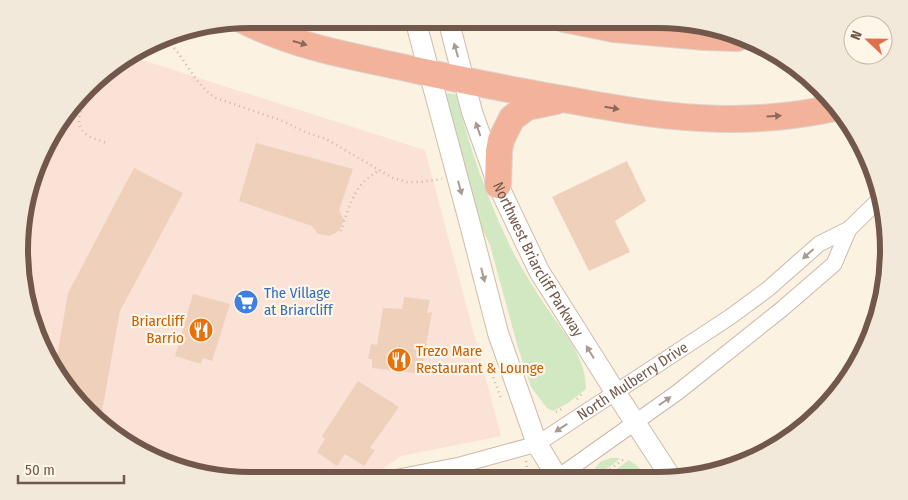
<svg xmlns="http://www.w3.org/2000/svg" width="908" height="500" viewBox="0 0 908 500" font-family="'Fira Sans Condensed',sans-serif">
<rect width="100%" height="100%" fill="#fbf2e2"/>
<!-- commercial -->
<path fill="#fbe2d6" d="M130 56 425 150 501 436 401 456 366 480 235 481 135 450 76 403 36 339 19 265 27 190 58 122 109 67Z"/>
<!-- green -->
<path fill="#d1e8c2" d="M442 93 456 94C470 150 489 204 515 256 525 273 535 291 547 308 564 333 586 357 586 389L568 403 553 411 547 408 531 387 518 348 490 245 474 213Z
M610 458H620C613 465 601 474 591 474L600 462Z
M629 460 636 465 652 479 598 480 614 471Z"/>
<!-- building -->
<path fill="#efd0bb" d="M256 143 353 169 339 210 344 220 339 231 329 236 318 234 312 226 239 201Z
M627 161 646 201 615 221 630 252 589 271 552 197Z
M134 168 183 193 120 311 100 422 76 403 55 368 68 293Z
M193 294 230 304 212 361 203 358 201 364 175 356Z
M404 297 430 300 427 313 432 312 421 374 372 368V359H368L371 344 377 345 383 308 402 309Z
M358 381 399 407 370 448 375 450 364 466 345 454 337 466 317 452 325 439 322 436Z"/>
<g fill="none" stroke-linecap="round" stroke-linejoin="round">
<defs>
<g id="minor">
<path id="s1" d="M390 480 393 478 460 465 537 444 730 317 768 289 819 244 849 229 882 197"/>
<path d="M554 480 678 392 782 309 834 264 849 229"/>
</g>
<g id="secondary">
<path d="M415 19 471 228 498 333 537 444 559 480"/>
<path id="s2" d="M448 19 472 112 498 185 539 271 616 393 672 479"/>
</g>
<path id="motorway" d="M564 19 614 29 705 37 737 38
M243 20C298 49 363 58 424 72 476 83 527 93 580 102 619 109 659 116 700 118 746 121 794 117 839 107
M498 185 499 151 501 140 512 118 527 107 556 101"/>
</defs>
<!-- minor casing -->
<use href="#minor" stroke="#ccb9aa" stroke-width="17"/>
<!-- secondary casing -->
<use href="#secondary" stroke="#d1bbaa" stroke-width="22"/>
<!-- motorway casing -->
<use href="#motorway" stroke="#dad4d0" stroke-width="28"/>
<!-- path -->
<path stroke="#d4b49f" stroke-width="2.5" stroke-dasharray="1 4" stroke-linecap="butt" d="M163 38C185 53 192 84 216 98L283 121 305 132 326 139 393 178 407 182H421L442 179
M100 76C98 81 96 86 93 91 87 102 73 117 82 130 86 137 99 140 106 143
M341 231C345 218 352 196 360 186 366 179 372 175 379 170
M489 363 492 374 502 401
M577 399 583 393
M556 412 562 409
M526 461 528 476 530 480
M592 478 609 470 624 459"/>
<!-- minor -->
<use href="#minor" stroke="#fff" stroke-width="15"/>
<!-- secondary -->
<use href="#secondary" stroke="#fff" stroke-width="20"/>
<!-- motorway -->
<use href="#motorway" stroke="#f3b39b" stroke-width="26"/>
</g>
<!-- one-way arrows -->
<defs><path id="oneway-solid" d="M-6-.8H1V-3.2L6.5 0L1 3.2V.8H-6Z" transform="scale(1.25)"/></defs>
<g fill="#8c6a5a">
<use href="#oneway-solid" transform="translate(300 43) rotate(16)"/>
<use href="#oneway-solid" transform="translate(612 108) rotate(10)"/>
<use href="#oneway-solid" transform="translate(774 116) rotate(-4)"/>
</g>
<g fill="#aa9b92">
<use href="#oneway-solid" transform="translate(456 50) rotate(-106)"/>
<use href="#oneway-solid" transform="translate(478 129) rotate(-109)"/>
<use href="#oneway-solid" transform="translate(460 188) rotate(75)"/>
<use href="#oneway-solid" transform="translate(808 254) rotate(138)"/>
<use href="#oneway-solid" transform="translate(483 275) rotate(76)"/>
<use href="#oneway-solid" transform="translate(590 352) rotate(-122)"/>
<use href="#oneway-solid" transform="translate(665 401) rotate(-35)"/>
<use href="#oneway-solid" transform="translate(561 428) rotate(147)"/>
</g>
<!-- icons -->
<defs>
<symbol id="supermarket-disc" viewBox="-11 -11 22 22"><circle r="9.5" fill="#3f7fe0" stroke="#fef6e8"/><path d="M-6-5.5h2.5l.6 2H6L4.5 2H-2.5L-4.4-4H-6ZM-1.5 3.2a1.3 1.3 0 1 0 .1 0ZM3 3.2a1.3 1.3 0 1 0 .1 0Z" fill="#fff"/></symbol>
<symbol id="restaurant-disc" viewBox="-11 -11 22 22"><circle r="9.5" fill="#e8710a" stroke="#fef6e8"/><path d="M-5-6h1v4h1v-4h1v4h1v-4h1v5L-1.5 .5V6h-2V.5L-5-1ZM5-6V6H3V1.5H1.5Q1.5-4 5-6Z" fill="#fff"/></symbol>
</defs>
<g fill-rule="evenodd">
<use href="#supermarket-disc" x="232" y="288" width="28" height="28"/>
<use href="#restaurant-disc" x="187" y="316" width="28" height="28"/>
<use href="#restaurant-disc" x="385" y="346" width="28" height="28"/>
</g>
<g text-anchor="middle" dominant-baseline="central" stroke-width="4.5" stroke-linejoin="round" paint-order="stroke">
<!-- street labels -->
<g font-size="15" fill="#72584a" stroke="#fef6e8">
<text stroke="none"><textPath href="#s2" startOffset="258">Northwest Briarcliff Parkway</textPath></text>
<text stroke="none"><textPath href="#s1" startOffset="266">North Mulberry Drive</textPath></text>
</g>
<!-- shop labels -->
<g font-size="15" fill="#366cbe" stroke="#fef6e8" text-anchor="start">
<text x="264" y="293">The Village<tspan x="264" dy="17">at Briarcliff</tspan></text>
</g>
<!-- food labels -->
<g font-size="15" fill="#c56008" stroke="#fef6e8" text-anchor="end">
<text x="184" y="321">Briarcliff<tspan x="184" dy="17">Barrio</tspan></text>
<text x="416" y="351" text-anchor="start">Trezo Mare<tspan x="416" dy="17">Restaurant &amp; Lounge</tspan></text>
</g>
</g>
<!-- crop -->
<path d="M0 0H908V500H0ZM250 28H658A222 222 0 0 1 880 250V250A222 222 0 0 1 658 472H250A222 222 0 0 1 28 250V250A222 222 0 0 1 250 28Z" fill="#f3e9db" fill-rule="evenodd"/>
<path fill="none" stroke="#72584a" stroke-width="6" d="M250 28H658A222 222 0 0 1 880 250V250A222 222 0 0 1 658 472H250A222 222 0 0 1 28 250V250A222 222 0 0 1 250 28Z"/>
<!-- north arrow -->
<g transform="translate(868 40) rotate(292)"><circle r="24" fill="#fef6e8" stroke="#c6b7a9"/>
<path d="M0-4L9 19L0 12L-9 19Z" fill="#e16e4c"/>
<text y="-8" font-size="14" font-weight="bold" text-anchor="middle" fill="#72584a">N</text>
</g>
<!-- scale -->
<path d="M18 475v8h106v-8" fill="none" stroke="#72584a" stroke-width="2.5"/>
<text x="25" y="475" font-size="15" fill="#72584a" stroke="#fef6e8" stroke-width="4" paint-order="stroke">50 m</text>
</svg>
